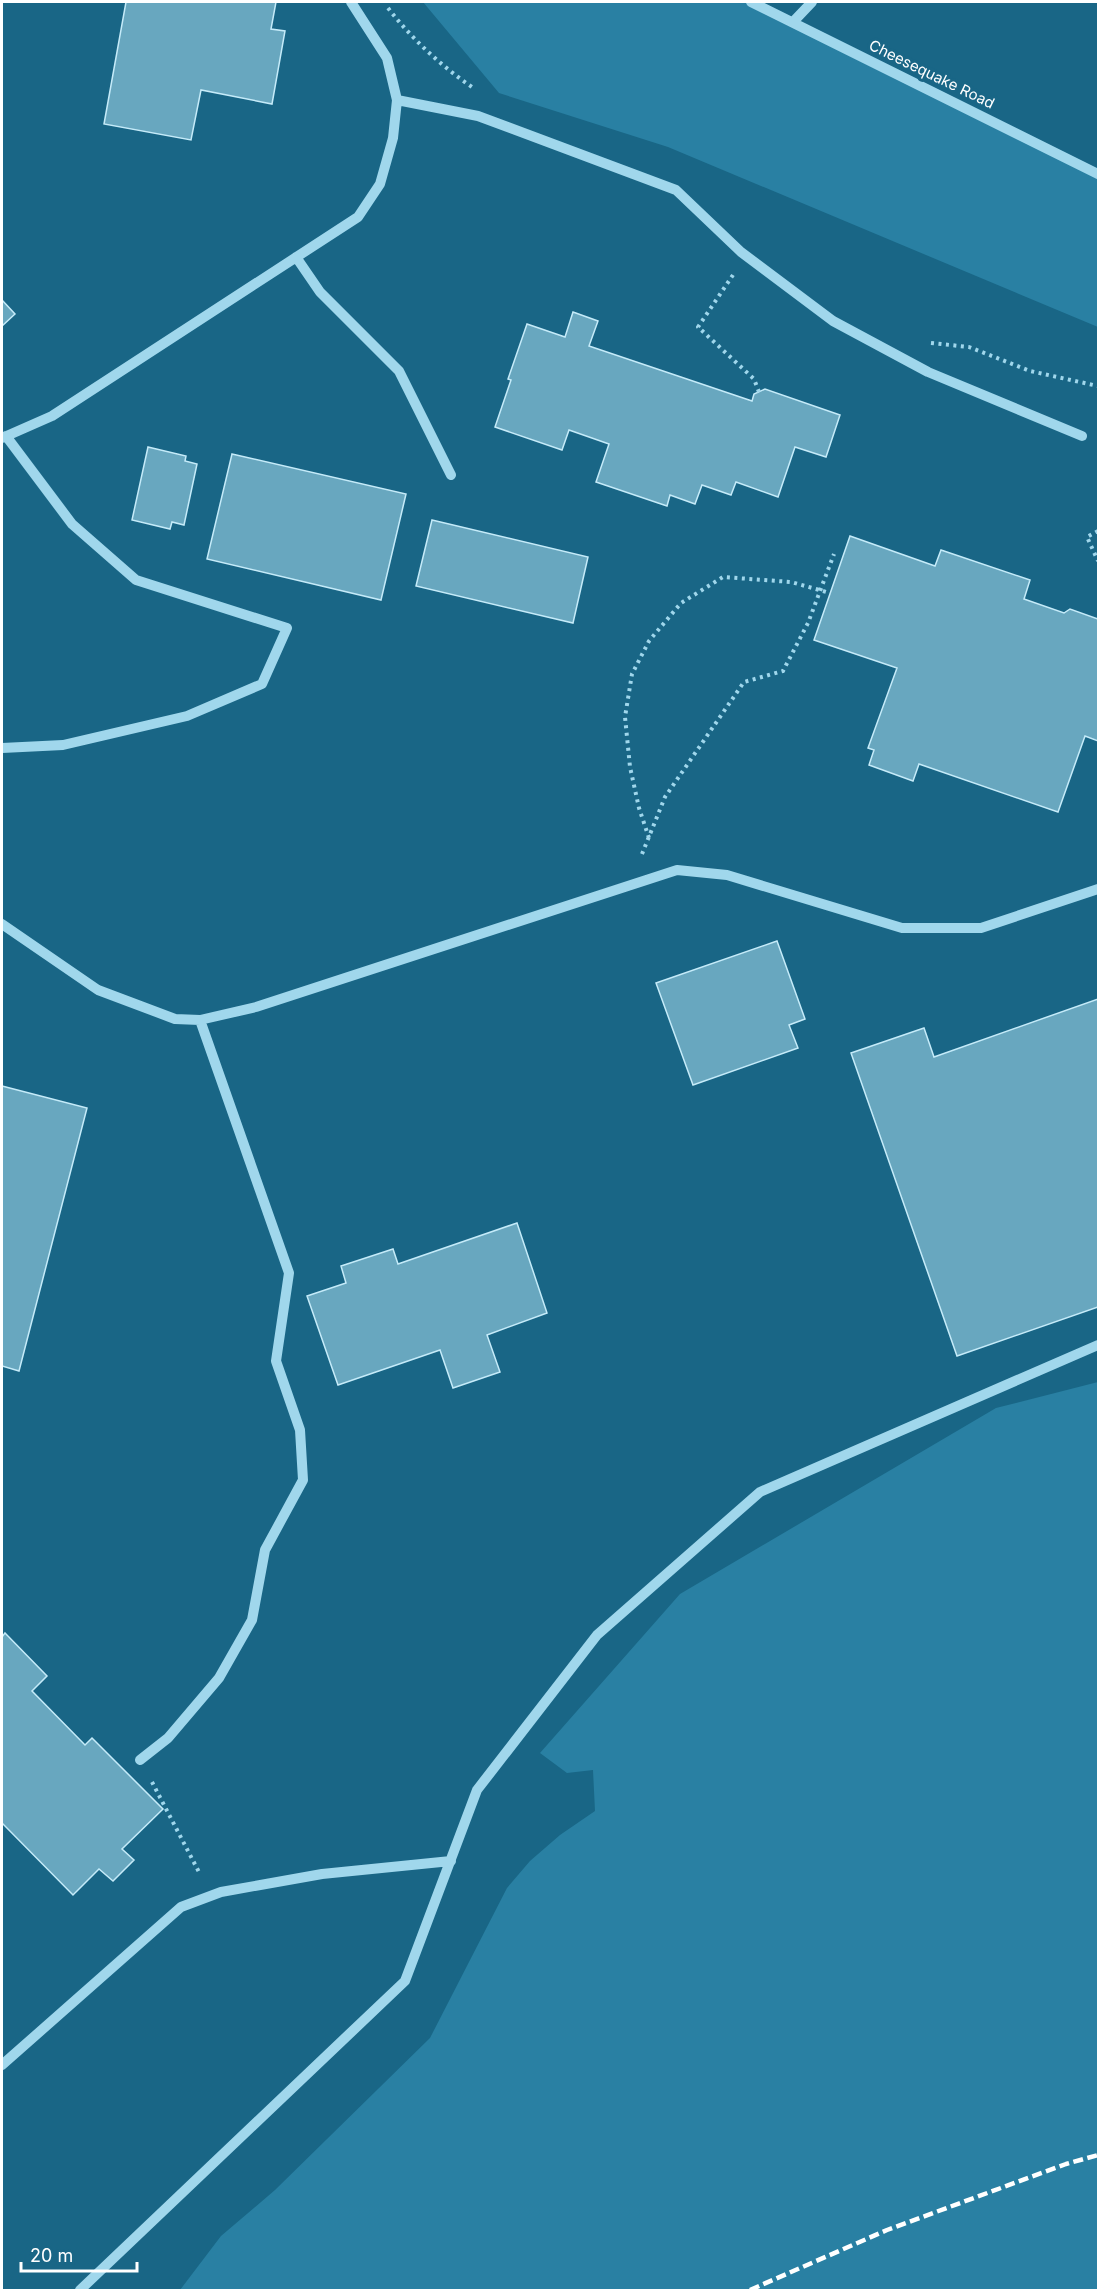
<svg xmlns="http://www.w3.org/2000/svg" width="1100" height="2292" viewBox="0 0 1100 2292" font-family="Inter,sans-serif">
<rect width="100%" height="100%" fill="#196686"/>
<!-- green -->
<path fill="#2980a3" d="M423 2H751L1098 174V327L668 147 499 93Z
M1098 1382V2290H180L221 2236 275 2190 430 2038 507 1888 530 1861 560 1835 595 1811 593 1770 567 1773 540 1753 680 1594 996 1408Z"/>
<!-- building -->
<path fill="#68a7bf" stroke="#c5ebf9" stroke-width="1.5" d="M126 2H276L271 29 285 31 272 104 201 90 191 140 104 124Z
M2 300 15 314 2 326Z
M573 312 598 321 589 346 752 401 754 394 765 389 840 415 826 457 795 447 778 497 736 482 731 495 702 485 695 504 670 495 667 506 596 482 609 444 569 430 562 450 495 427 511 380 508 379 527 324 565 337Z
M148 447 186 456 185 461 197 464 184 525 172 522 170 529 132 520Z
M232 454 406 494 381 600 207 559Z
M432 520 588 557 573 623 416 586Z
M850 536 935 566 941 550 1030 580 1024 599 1064 613 1070 609 1098 619V741L1085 736 1058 812 919 764 913 781 869 765 874 750 868 748 897 668 814 640Z
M777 941 805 1019 789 1025 798 1048 693 1085 656 983Z
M1098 999V1307L957 1356 851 1053 924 1028 934 1057Z
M2 1086 87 1108 19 1371 2 1366Z
M517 1223 547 1313 487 1335 500 1372 453 1388 440 1350 338 1385 307 1296 346 1283 341 1266 393 1249 398 1264Z
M5 1633 47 1676 32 1691 85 1745 92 1738 163 1809 122 1849 134 1860 113 1881 99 1869 73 1895 2 1823V1637Z"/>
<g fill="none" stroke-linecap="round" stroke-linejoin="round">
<!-- path -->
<path stroke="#a0d7ec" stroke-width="4" stroke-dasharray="3 4.5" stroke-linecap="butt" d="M388 8C412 39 440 65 472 87
M733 275 698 327 754 379 759 392
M931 343 969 347 1030 371 1098 386
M1098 531 1087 537 1098 561
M649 838 639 808 630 767 625 717 632 674 649 641 681 603 723 577 791 582 830 593
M642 854 665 797 744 682 783 671 808 623 834 554
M152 1782 200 1874"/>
<!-- minor -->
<path stroke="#a0d7ec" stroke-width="10" d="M751 2 1098 174
M793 22 812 2
M397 100 478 116 676 190 741 252 833 321 928 372 1082 436
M296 257 320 292 399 371 451 475
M2 438 52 416 358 217 380 184 393 138 397 100 387 58 351 2
M2 748 63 745 187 716 262 684 287 628 136 580 72 524 6 436
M2 924 98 990 175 1019 200 1020 256 1007 677 870 727 875 902 928H981L1098 889
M140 1760 168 1738 219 1678 252 1620 265 1550 303 1480 300 1430 276 1361 289 1273 200 1020
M2 2065 181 1907 221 1892 322 1874 451 1861
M80 2290 405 1981 477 1790 597 1635 760 1492 1098 1345"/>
<!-- rail -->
<path stroke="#fff" stroke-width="4.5" stroke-dasharray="10 4.5" stroke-linecap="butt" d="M750 2290 887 2230 1066 2164 1098 2155"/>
</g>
<g text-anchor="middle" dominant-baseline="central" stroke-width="6" stroke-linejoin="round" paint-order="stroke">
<!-- street labels -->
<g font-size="15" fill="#fff" stroke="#196686">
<text transform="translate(932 74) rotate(26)">Cheesequake Road</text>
</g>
</g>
<!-- border -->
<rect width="1100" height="2292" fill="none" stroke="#ffffff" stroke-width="6"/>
<!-- scale -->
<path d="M21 2262v9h116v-9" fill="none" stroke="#ffffff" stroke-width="3"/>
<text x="30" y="2262" font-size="18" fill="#ffffff" stroke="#196686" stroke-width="4.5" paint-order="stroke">20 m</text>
</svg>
